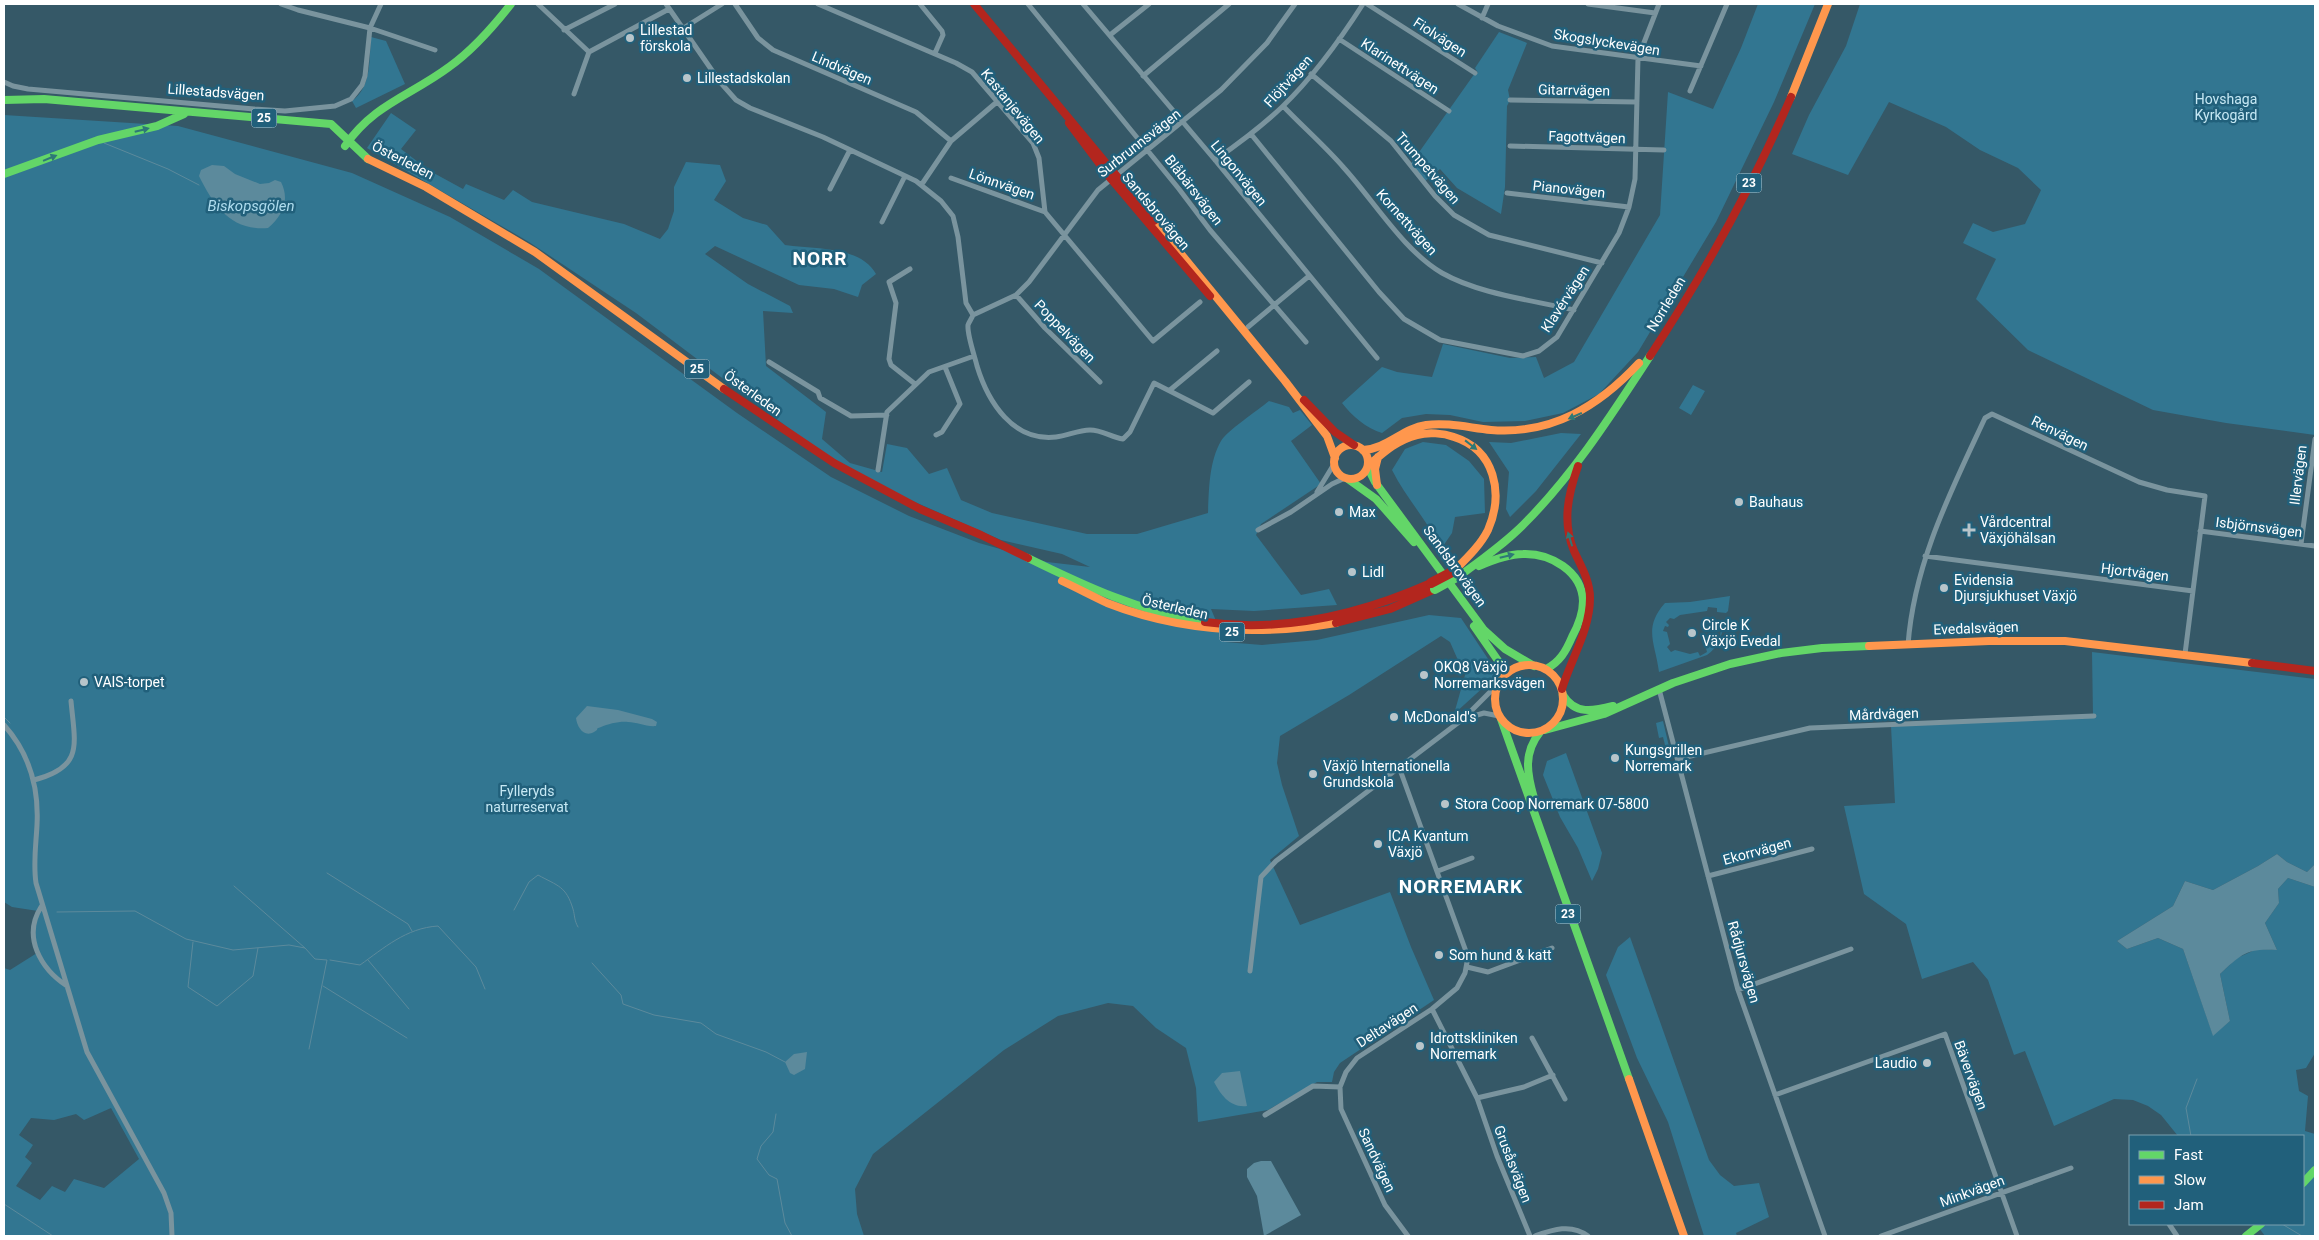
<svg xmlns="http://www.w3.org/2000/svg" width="2319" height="1240" viewBox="0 0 2319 1240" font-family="Roboto,sans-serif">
<rect width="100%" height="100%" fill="#355867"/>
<!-- green -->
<path fill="#327691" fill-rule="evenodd" d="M1758 4H1815L1774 102 1716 222 1638 352 1599 394 1563 413 1525 421 1483 422 1450 415 1426 414 1402 418 1382 433C1367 429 1351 415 1342 403L1382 367 1397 372 1432 377 1443 344 1510 358 1536 357 1544 378 1574 362 1660 215 1668 92 1713 109 1741 48Z
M1860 4H2315V435L2226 423 2153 410 2028 350 1976 299 1996 259 1963 243 1973 223 1993 232 2025 224 2041 190 2018 168 1980 150 1946 127 1889 102 1848 175 1792 154 1809 115 1846 46Z
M1499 32 1527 43 1508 90 1510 100 1507 106 1505 187 1501 214 1457 188 1440 169 1424 182 1410 165 1475 73H1478L1475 68Z
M371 37 386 41 405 84 356 108 352 101C372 87 369 58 371 37Z
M391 113 416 130 401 149 430 171 463 189 466 184 504 200 513 190 532 202 624 224 660 239 668 229 674 211V187L686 162 720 165 726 181 714 200 743 218 767 225 785 245C814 249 861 246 876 274L862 285 858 297 834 289 799 285 715 246 705 254 748 284 790 306 793 313 763 311 766 366 826 412 822 439 850 463 882 472 887 444 907 448 929 474 947 468 961 500 992 513 1087 534H1137L1208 513C1209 489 1209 462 1221 441 1227 431 1258 410 1269 401L1289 407 1293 413 1300 410 1312 425 1291 441 1321 484 1261 524 1256 535 1301 595 1329 589 1337 605 1254 611 1211 609 1225 642 1262 645 1317 640 1429 615 1461 618 1498 674 1454 714 1467 668 1461 667 1450 642 1441 636 1349 695 1280 736 1277 763 1282 785 1299 836 1270 860 1300 925 1390 892 1411 947 1434 1000 1340 1063 1334 1072 1332 1082H1317L1268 1110 1198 1122 1196 1088 1186 1048 1156 1028 1133 1006 1108 1003 1058 1016 1004 1050 873 1154 855 1189 857 1214 864 1236H4V968L10 970 37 953 34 941 38 911 12 907 4 902V115L178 126 352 173 450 217 539 269 737 413 831 477 909 516 979 543 1047 562 1090 567 1062 554 1001 540 899 495 819 451 636 313 529 242 367 148ZM111 1108 139 1159 104 1188 74 1179 65 1192 52 1186 40 1200 16 1186 32 1163 25 1157 33 1145 19 1135 31 1118 54 1120 76 1114 84 1120Z
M1693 385 1705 391 1691 415 1679 408Z
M1561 433 1581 434 1536 491 1510 517 1506 509 1509 472 1489 442 1511 443Z
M1423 442 1446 445 1469 461 1484 479 1485 513 1455 517 1452 533 1441 549C1428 521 1406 498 1392 470L1405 449Z
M1730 596 1728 611 1726 613 1717 612V608L1708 607 1707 611 1680 615 1674 619 1670 618 1666 622 1669 625 1668 627 1665 626 1663 631 1667 632 1670 644 1667 647 1671 652 1675 650 1690 654 1698 652 1700 656 1707 652 1706 648 1716 637H1720L1721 628 1717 627 1718 622H1724V625C1721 638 1718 647 1707 655L1659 672C1655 642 1643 628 1665 603L1690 602Z
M2092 652 2315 679V864L2307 872 2287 862 2277 854 2258 866 2213 890 2185 881 2173 906 2117 941 2127 949 2158 938 2183 949 2213 1035 2230 1021 2220 974 2237 958 2257 949 2277 950 2265 923 2279 903 2278 889 2288 878 2315 887V1053L2306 1068 2296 1070 2299 1091 2308 1096 2305 1131 2315 1134V1236H2265L2256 1224H2303V1136H2178L2161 1115 2148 1106 2133 1100 2114 1099 2054 1126 2025 1051 2014 1055 1988 980 1973 962 1922 979 1906 924 1864 894 1844 806 1895 803 1891 726 2093 716Z
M1663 721 1671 755 1664 757 1663 754 1667 753 1663 737 1659 738 1656 723Z
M1566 753 1602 853 1598 869 1592 881 1578 848 1560 817 1543 775 1547 761Z
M1630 937 1709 1160 1720 1175 1734 1186 1759 1183 1769 1217 1736 1233 1737 1236H1704L1668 1122 1637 1058 1606 975 1618 947Z"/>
<!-- water -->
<path fill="#5c8a9c" d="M212 165 224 166 235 174 260 184 269 183 275 180 281 182C290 200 283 215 268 228 231 231 214 206 199 176L201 170Z
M587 706 618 710 652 719 657 722 656 726C646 727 637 722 628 722 620 721 608 724 601 727 593 730 601 728 594 732 584 738 577 727 576 718Z
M2277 854 2287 862 2307 872 2315 864V887L2288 878 2278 889 2279 903 2265 923 2277 950C2247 948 2241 954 2220 974L2230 1021 2213 1036 2183 949 2158 938 2127 949 2117 941 2173 906 2185 881 2213 890 2258 866Z
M807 1052 805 1069 794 1075 790 1073 785 1062 794 1054Z
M1240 1071 1247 1106C1230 1108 1221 1095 1214 1082L1222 1073Z
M1261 1161H1271L1301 1215 1264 1236 1257 1196 1247 1177V1169L1254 1163Z"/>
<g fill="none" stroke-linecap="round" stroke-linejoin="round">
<!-- stream -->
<path stroke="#5c8a9c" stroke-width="1" d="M104 143 168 169 199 185
M4 717 10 723
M327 873 408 924 412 931
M234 886 305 948
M514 910 529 882 538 875C558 886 566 886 573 909 575 916 574 920 578 927
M57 912 135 911 186 939 233 950 289 945 305 948 315 959 327 960 309 1049
M193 942 188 987 217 1006 253 976 258 948
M330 960 360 965C384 948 406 928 438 926L476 967 485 989
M368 960 409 1009
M592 963 621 995 623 1004 654 1015 701 1023 716 1034 766 1052 785 1062
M323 986 407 1038
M776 1114 773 1132 761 1146 757 1159 769 1175 777 1179 785 1223 792 1236
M2191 1136 2186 1108 2197 1079
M4 1204 53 1236
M2282 1224 2302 1236"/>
<!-- street -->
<path stroke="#7a949e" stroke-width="5" d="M281 4 298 10 370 28 435 50
M538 4 589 52
M666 4 720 82 736 100 750 108 823 137 916 181 941 201 953 216 958 237 966 303 973 315
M735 4 758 38 773 50 916 112 951 141
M818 4 956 63 972 72 1033 143 1039 158 1045 212 1153 341 1200 302
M920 4 942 31 943 35 935 53
M1028 4 1179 189 1210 230 1306 342
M1083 4 1215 160 1377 358
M1367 4 1475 73
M1458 4 1498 26 1552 46 1701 66
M1588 4 1655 13
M1482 18 1488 4
M682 29 722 4
M564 30 615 4
M1110 35 1149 4
M1339 39 1449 111
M589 52 669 9
M1311 74 1391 141 1435 196 1454 215 1489 235 1602 263
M1143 76 1229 4
M4 82 13 86 28 89 254 109 285 111 335 106 351 99 362 85 365 76 370 28 381 4
M1690 91 1727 4
M574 94 589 52
M1510 100 1637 102
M1283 106C1303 127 1325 146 1344 168 1374 201 1404 251 1442 273 1479 294 1532 300 1574 310
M1251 134 1379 292 1404 319 1440 340 1523 356 1539 351 1557 337 1619 233 1629 207 1635 179 1638 58 1659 4
M1510 146 1664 150
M1215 160C1238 144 1261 127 1282 107 1313 77 1340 40 1363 4
M951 178 1045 212
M922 184 951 141 998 101
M830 189 850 150
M1507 193 1629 207
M882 222 905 176
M910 269 889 282 896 303 889 359 891 365 915 384
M1016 295 1045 328 1100 382
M973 315 1016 295 1029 282 1098 190 1221 90 1267 43 1295 4
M973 315C972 318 969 322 968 325 967 335 975 357 977 366 988 402 1013 442 1056 437 1067 436 1078 430 1090 430 1102 430 1111 437 1123 439L1130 432 1154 383 1213 413 1249 382
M1248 327 1309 276
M769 362 818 392 820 398 851 416 887 415
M1170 390 1217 351
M936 435 942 432 960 404 945 367
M878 470 887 412 929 372 974 356
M1317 492 1334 464
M1258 530 1291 512 1332 484 1345 478
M2200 531 2315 546
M2301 544 2315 439
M1925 556 2193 591
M1908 645C1914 563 1951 491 1985 418L1992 414 2139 482 2167 490 2205 496 2185 654
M1659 689 1738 990 1825 1236
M1465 717 1498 684
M4 725C29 753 39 788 37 825 36 845 33 863 36 883L87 1052 164 1193 171 1213 172 1236
M1678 759 1810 728 2094 716
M1399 767 1468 957 1465 973 1457 988 1432 1009 1357 1058 1346 1072 1340 1087 1341 1109 1385 1205 1408 1236
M34 780C84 767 75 745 71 701
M1438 871 1472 858
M1708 876 1812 849
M41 907C22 937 41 969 67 986
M1467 967 1488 972 1552 948
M1250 971 1261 877 1276 861 1463 719 1484 713 1499 716
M1738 990 1851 949
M1432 1009 1477 1098 1497 1156 1530 1236
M1532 1038 1565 1099
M1775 1095 1945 1034 2017 1236
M1477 1098 1524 1087 1553 1075
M1265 1115 1313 1086 1340 1087
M2169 1224 2177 1236
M1535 1236C1552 1230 1571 1223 1588 1236
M1881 1236 2071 1168"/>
<!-- fast -->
<path stroke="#63d668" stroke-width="8" d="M4 100 44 99 331 124 368 159
M345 146C374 104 410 96 449 67 473 50 493 27 511 4
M4 174 98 140 157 126 184 114
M1368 468 1375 482 1484 630 1505 649 1534 666
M1348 479 1376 499 1414 542
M1028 558C1085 586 1141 612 1205 622
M1479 566C1493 560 1508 554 1523 554 1550 553 1582 571 1583 601 1583 614 1578 626 1572 637 1566 651 1560 662 1546 669
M1462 574C1484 558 1505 543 1524 524 1574 474 1612 414 1650 356
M1474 626 1499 662 1501 680
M1563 695C1575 715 1593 711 1613 706
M1501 719 1629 1079
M1545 730 1604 714 1673 683 1730 664 1781 653 1822 648 1869 646
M1534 798C1527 774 1523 753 1540 732
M2303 1183 2315 1170
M2246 1236 2261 1224"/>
<!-- slow -->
<path stroke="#ff974d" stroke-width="8" d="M1791 97 1828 4
M368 159 426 187 535 252 724 389
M1154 221 1285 381 1327 436 1335 458
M1334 462a17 17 0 1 1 34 0a17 17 0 1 1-34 0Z
M1363 450C1387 449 1403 428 1426 425 1448 422 1470 428 1491 430 1552 435 1599 406 1639 363
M1369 465C1384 452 1397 440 1417 435 1428 432 1443 433 1454 437 1495 450 1504 493 1488 530 1480 546 1466 559 1454 571
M1377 485 1375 469 1378 457
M1062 581C1077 588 1092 596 1107 603 1181 632 1258 636 1336 623
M1869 646 1989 641H2065L2252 663
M1495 699a34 34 0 1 1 68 0a34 34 0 1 1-68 0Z
M1629 1079 1684 1236"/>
<!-- jam -->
<path stroke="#b3261e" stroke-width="8" d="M974 4 1154 221
M1069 123 1111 179 1210 296
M1650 356C1704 274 1752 187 1791 97
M724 389 834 463 920 509 981 535 1028 558
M1304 400 1335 432 1354 445
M1205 622C1284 633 1359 615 1431 583
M1336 623 1390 609 1435 589
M2252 663 2315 671
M1562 689C1571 659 1590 630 1590 598 1590 581 1581 566 1574 551 1562 522 1568 495 1578 466"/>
<!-- fast-bridge -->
<path stroke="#63d668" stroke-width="10" d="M1435 589 1462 574"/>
<!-- jam-bridge -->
<path stroke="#b3261e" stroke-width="10" d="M1431 583 1454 571"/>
</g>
<!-- one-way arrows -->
<defs><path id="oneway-solid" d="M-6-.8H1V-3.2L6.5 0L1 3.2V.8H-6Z" transform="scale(1.25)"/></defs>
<g fill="#2e7877">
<use href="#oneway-solid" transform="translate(142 130) rotate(-14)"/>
<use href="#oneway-solid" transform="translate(50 158) rotate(-22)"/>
<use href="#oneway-solid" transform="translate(1575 416) rotate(156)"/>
<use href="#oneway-solid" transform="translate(1471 445) rotate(38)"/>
<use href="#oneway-solid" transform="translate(1570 539) rotate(-107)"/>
<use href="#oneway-solid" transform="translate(1507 556) rotate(-14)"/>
</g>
<!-- markers -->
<g fill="#b8c5ca" stroke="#21607b" stroke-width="2">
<circle cx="630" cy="38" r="5"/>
<circle cx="687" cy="78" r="5"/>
<circle cx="1739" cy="502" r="5"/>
<circle cx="1339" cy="512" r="5"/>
<path d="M1966.5 522.5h5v5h5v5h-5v5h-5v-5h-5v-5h5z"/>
<circle cx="1352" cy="572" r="5"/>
<circle cx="1944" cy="588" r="5"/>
<circle cx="1692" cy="633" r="5"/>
<circle cx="1424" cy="675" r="5"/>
<circle cx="84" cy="682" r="5"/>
<circle cx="1394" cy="717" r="5"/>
<circle cx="1615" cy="758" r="5"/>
<circle cx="1313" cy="774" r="5"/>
<circle cx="1445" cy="804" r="5"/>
<circle cx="1378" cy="844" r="5"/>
<circle cx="1439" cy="955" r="5"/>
<circle cx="1420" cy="1046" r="5"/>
<circle cx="1927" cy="1063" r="5"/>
</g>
<g text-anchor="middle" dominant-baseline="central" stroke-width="5" stroke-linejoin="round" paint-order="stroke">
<!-- shield labels -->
<g fill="#21607b" stroke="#bccfd7" stroke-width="1">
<rect x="251.5" y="108.5" width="25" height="19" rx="4"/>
<rect x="1736.5" y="173.5" width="25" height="19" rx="4"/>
<rect x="684.5" y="359.5" width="25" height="19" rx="4"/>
<rect x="1219.5" y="622.5" width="25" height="19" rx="4"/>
<rect x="1555.5" y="904.5" width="25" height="19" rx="4"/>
</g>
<g font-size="12" font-weight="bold" fill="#fff">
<text x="264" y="118">25</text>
<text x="1749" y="183">23</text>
<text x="697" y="369">25</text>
<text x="1232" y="632">25</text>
<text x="1568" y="914">23</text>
</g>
<!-- poi labels -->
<g font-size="14" fill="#fff" stroke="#21607b" text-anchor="start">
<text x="640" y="30">Lillestad<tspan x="640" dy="16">förskola</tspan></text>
<text x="697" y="78">Lillestadskolan</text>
<text x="1749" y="502">Bauhaus</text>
<text x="1349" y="512">Max</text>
<text x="1980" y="522">Vårdcentral<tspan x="1980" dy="16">Växjöhälsan</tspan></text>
<text x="1362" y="572">Lidl</text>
<text x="1954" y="580">Evidensia<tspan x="1954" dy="16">Djursjukhuset Växjö</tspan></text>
<text x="1702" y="625">Circle K<tspan x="1702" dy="16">Växjö Evedal</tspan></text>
<text x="1434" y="667">OKQ8 Växjö<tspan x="1434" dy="16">Norremarksvägen</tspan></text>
<text x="94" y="682">VAIS-torpet</text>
<text x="1404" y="717">McDonald's</text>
<text x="1625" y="750">Kungsgrillen<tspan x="1625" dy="16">Norremark</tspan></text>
<text x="1323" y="766">Växjö Internationella<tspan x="1323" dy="16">Grundskola</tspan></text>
<text x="1455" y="804">Stora Coop Norremark 07-5800</text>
<text x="1388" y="836">ICA Kvantum<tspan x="1388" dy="16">Växjö</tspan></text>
<text x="1449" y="955">Som hund &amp; katt</text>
<text x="1430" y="1038">Idrottskliniken<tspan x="1430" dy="16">Norremark</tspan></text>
<text x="1917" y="1063" text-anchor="end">Laudio</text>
</g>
<!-- street labels -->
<g font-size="14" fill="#fff" stroke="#21607b">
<text transform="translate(1440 37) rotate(33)">Fiolvägen</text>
<text transform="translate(1607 42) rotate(9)">Skogslyckevägen</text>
<text transform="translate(1400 66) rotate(33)">Klarinettvägen</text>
<text transform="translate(842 68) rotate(23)">Lindvägen</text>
<text transform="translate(1288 81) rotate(-48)">Flöjtvägen</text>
<text transform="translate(1574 90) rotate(1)">Gitarrvägen</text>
<text transform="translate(216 92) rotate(4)">Lillestadsvägen</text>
<text transform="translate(1013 106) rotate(51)">Kastanjevägen</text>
<text transform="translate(1587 137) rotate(2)">Fagottvägen</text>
<text transform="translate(1139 143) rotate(-38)">Surbrunnsvägen</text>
<text transform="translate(403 160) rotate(27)">Österleden</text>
<text transform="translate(1428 168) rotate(49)">Trumpetvägen</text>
<text transform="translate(1239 173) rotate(51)">Lingonvägen</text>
<text transform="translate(1002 184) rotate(19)">Lönnvägen</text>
<text transform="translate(1569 189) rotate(6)">Pianovägen</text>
<text transform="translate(1194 190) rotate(52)">Blåbärsvägen</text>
<text transform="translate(1156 211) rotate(50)">Sandsbrovägen</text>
<text transform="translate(1407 222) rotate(48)">Kornettvägen</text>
<text transform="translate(1565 299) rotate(-57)">Klavérvägen</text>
<text transform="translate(1666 304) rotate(-59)">Norrleden</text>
<text transform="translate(1065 331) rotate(46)">Poppelvägen</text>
<text transform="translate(753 393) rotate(36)">Österleden</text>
<text transform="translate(2060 433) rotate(26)">Renvägen</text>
<text transform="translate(2298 475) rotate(-83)">Illervägen</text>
<text transform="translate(2259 527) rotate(7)">Isbjörnsvägen</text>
<text transform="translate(1455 566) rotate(54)">Sandsbrovägen</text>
<text transform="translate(2135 572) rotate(7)">Hjortvägen</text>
<text transform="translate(1175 607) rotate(13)">Österleden</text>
<text transform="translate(1976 628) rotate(-2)">Evedalsvägen</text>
<text transform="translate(1884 714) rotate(-2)">Mårdvägen</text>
<text transform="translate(1757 851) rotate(-15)">Ekorrvägen</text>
<text transform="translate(1744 962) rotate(74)">Rådjursvägen</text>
<text transform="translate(1387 1025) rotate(-33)">Deltavägen</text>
<text transform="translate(1971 1075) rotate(70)">Bävervägen</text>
<text transform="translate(1377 1160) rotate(65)">Sandvägen</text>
<text transform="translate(1513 1164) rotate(69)">Grusåsvägen</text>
<text transform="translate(1972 1191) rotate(-20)">Minkvägen</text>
</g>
<!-- park labels -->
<g font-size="14" fill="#c6e8f4" stroke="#21607b">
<text x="2226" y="99">Hovshaga<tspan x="2226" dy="16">Kyrkogård</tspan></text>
<text x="527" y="791">Fylleryds<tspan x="527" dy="16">naturreservat</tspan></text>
</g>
<!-- water labels -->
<g font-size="15" font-style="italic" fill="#aedcee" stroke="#21607b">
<text x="251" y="206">Biskopsgölen</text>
</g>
<!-- district labels -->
<g font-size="19" font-weight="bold" letter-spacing="1" fill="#fff" stroke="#21607b">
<text x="820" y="258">NORR</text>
<text x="1461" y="886">NORREMARK</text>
</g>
</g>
<!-- border -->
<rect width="2319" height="1240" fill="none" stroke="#ffffff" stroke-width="10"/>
<!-- legend -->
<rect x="2129" y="1135" width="175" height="90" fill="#21607b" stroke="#7aa0b0"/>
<rect x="2139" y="1151" width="25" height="8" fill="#63d668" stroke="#7aa0b0"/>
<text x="2174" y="1160" font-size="15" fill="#ffffff">Fast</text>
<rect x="2139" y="1176" width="25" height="8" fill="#ff974d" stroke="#7aa0b0"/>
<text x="2174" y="1185" font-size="15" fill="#ffffff">Slow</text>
<rect x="2139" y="1201" width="25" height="8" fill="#b3261e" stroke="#7aa0b0"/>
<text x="2174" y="1210" font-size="15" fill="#ffffff">Jam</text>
</svg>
